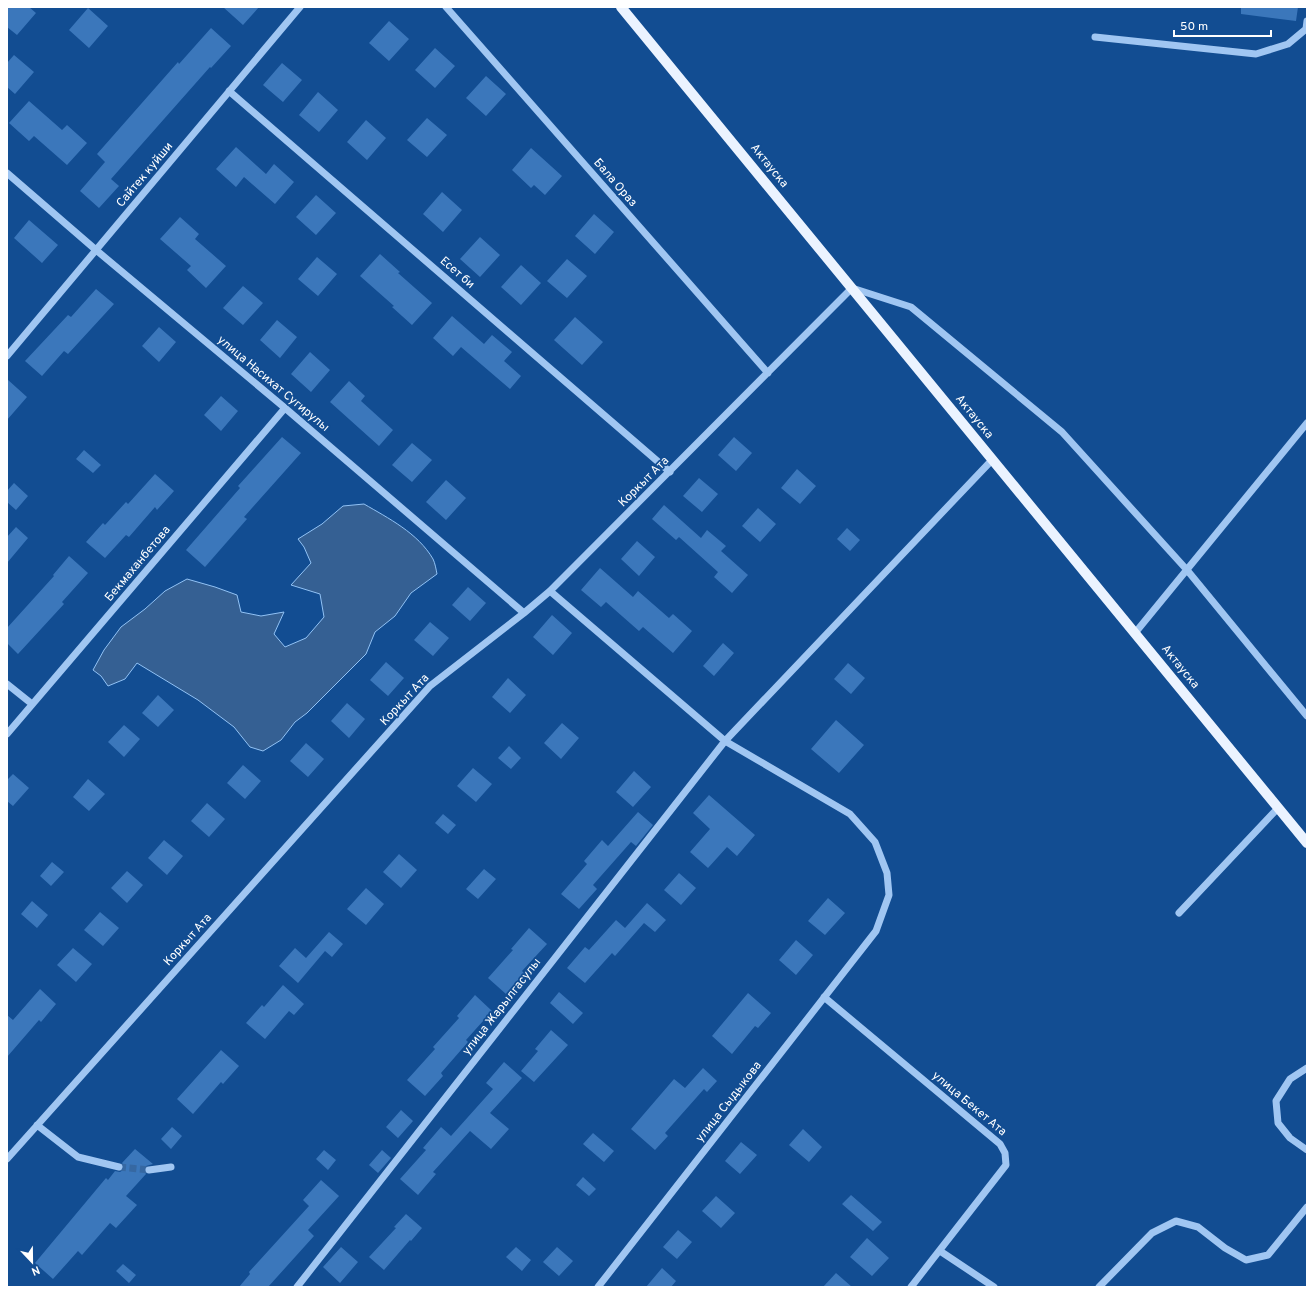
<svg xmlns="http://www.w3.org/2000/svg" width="1314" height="1294" viewBox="0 0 1314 1294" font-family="Overpass,sans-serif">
<rect width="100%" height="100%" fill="#124d92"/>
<!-- water -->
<path fill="#356093" stroke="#91c2f5" d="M364 504C388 518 418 533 433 559 435 563 436 569 437 574L411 593 395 616 375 632 366 654 307 713 295 722 281 740 263 751 250 747 234 727 198 700 137 663 125 679 108 686 101 676 93 670 104 650 121 627 145 609 165 591 187 579 215 587 237 595 241 612 261 616 284 612 274 634 285 647 306 638 324 617 320 594 291 585 311 563 304 547 298 539 322 524 343 506Z"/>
<!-- building -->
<path fill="#3b77bb" d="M7 7H29L36 13 17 35 7 27Z
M223 7H259L243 25Z
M1241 7H1298L1296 21 1241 14Z
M88 8 108 26 89 48 69 30Z
M389 21 409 39 389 61 369 43Z
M211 28 231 46 211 68 210 67 111 179 119 186 99 208 80 191 105 162 97 154 178 62 179 64Z
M435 48 455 66 435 88 415 70Z
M14 55 34 72 15 94 7 87V63Z
M282 63 302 80 283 102 263 85Z
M486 76 506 94 486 116 466 98Z
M318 92 338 110 319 132 299 115Z
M29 101 62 130 67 125 87 143 67 165 34 136 29 141 9 123Z
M427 118 447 135 427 157 407 140Z
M366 120 386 138 367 160 347 142Z
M236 147 266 174 274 164 294 182 275 204 244 177 236 187 216 169Z
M531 148 562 176 545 195 534 185 531 188 512 170Z
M442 192 462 210 443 232 423 214Z
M316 195 336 213 316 235 296 217Z
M594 214 614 232 595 254 575 236Z
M180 217 199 234 195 239 226 266 206 288 187 270 191 266 160 239Z
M29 220 58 245 42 263 14 238Z
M480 237 500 255 480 277 460 259Z
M380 254 400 272 398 273 432 303 412 325 392 307 394 306 360 276Z
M317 257 337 274 318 296 298 279Z
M567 259 587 276 567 298 547 281Z
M521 265 541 283 521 305 501 287Z
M243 286 263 303 243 325 223 308Z
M96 289 114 304 68 354 64 351 42 376 25 361 68 315 71 317Z
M452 316 484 344 492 335 512 352 504 361 521 376 510 389 461 347 453 356 433 338Z
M575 317 603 342 582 365 554 340Z
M277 320 297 337 280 358 260 340Z
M159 327 176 342 159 362 142 346Z
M310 352 330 370 311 392 291 374Z
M7 379 27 397 7 420Z
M349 381 365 396 361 401 393 430 379 446 330 402Z
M221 396 238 411 221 431 204 415Z
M282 437 301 453 244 517 247 519 205 567 186 550 240 488 238 486Z
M734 437 752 453 736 471 718 455Z
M412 443 432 460 412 482 392 465Z
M84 450 101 465 93 473 76 459Z
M797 469 816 486 800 504 781 488Z
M155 474 174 491 157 510 155 507 129 537 126 535 105 558 86 542 103 523 105 525 126 502 128 504Z
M699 478 718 494 702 512 683 496Z
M446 480 466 498 446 520 426 502Z
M14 483 28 496 16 510 7 502V491Z
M664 505 701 538 707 530 726 546 721 551 748 575 732 593 714 577 718 572 679 537 676 540 652 519Z
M758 508 776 524 760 542 742 526Z
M16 527 28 538 7 563V537Z
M847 528 860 540 850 551 837 539Z
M637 541 655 557 639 576 621 559Z
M69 556 88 573 62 602 64 604 18 654 7 643V628L54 576 53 575Z
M600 568 633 597 638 591 669 618 673 614 692 631 673 653 643 627 639 631 606 602 601 607 581 590Z
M468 587 486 603 470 621 452 605Z
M552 615 572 633 553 655 533 637Z
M430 622 449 638 433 656 414 640Z
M723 643 734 653 714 676 703 666Z
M386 662 404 678 388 696 370 680Z
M848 663 865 678 851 694 834 679Z
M508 678 526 695 510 713 492 697Z
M158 695 174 710 158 727 142 713Z
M347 703 365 719 349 738 331 721Z
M836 720 864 745 839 773 811 749Z
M562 723 579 738 561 759 544 743Z
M124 725 140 739 124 757 108 742Z
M306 743 324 759 308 777 290 761Z
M509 746 521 758 511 769 498 758Z
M243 765 261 781 245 799 227 783Z
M473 768 492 784 476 802 457 786Z
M634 771 651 787 633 807 616 792Z
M13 774 29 788 13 806 7 801V780Z
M88 779 105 794 89 811 73 797Z
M709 795 755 835 737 856 727 847 708 868 690 852 710 829 693 813Z
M207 803 225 819 209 837 191 821Z
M638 812 653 825 636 846 631 842 593 885 597 889 579 909 561 894 587 864 584 861 602 840 608 846Z
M443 814 456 825 448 834 435 823Z
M164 840 183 856 167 875 148 858Z
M399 854 417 870 401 888 383 872Z
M52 862 64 872 51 886 40 876Z
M484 869 496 879 478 899 466 889Z
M127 871 143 885 127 903 111 888Z
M679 873 696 888 681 905 664 890Z
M366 888 384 904 366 925 347 909Z
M828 898 845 913 825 935 808 921Z
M32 901 48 915 37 928 21 914Z
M647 903 666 920 655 932 644 923 615 956 612 953 585 983 567 968 585 947 589 950 616 920 625 928Z
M100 912 119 928 103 946 84 930Z
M529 928 547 944 522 971 524 973 506 994 488 978 513 950 511 949Z
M329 932 343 944 332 957 325 951 298 983 279 966 295 948 306 958Z
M796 940 813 955 796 975 779 960Z
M73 948 92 964 76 982 57 965Z
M283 985 304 1004 294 1015 289 1011 265 1039 246 1023 262 1005 264 1007Z
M40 989 56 1004 41 1022 39 1020 7 1057V1015L13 1020Z
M559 992 583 1013 573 1024 550 1003Z
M748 993 771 1013 758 1028 755 1026 732 1054 712 1036Z
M475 995 492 1011 466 1040 468 1042 441 1073 443 1076 425 1096 407 1080 435 1049 433 1047 459 1018 457 1016Z
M551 1030 568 1045 534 1082 521 1071 538 1051 535 1049Z
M221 1050 239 1066 223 1084 221 1082 193 1114 177 1099Z
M504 1062 522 1078 490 1113 509 1129 491 1149 470 1131 433 1172 436 1174 418 1195 400 1179 426 1150 423 1148 441 1127 451 1136 493 1089 486 1083Z
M703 1068 717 1081 707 1092 704 1089 665 1133 668 1136 655 1150 631 1129 674 1079 685 1088Z
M401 1110 413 1121 398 1138 386 1127Z
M172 1127 182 1136 171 1149 161 1139Z
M803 1129 822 1147 809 1162 789 1145Z
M593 1133 614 1151 604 1162 583 1144Z
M741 1142 757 1155 740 1174 725 1161Z
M135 1149 153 1164 146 1166 144 1170 146 1174 126 1196 137 1205 116 1228 110 1223 82 1255 78 1251 53 1279 35 1263 106 1178 108 1180 115 1171 120 1172 123 1170 124 1166 122 1163Z
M324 1150 336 1160 328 1170 316 1159Z
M382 1150 391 1158 378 1173 369 1165Z
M583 1177 596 1189 589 1196 576 1185Z
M321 1180 339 1196 308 1230 314 1236 268 1287H239L250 1274 249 1272 309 1206 303 1200Z
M851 1195 882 1222 873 1231 842 1204Z
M716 1196 735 1213 721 1228 702 1211Z
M406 1214 422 1228 411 1241 410 1240 384 1270 369 1257 396 1228 394 1227Z
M678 1230 692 1242 677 1259 663 1247Z
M867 1238 889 1258 872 1276 850 1257Z
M341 1247 358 1262 340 1283 323 1267Z
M516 1247 531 1260 522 1271 506 1257Z
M557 1247 573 1261 559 1276 543 1262Z
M123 1264 136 1275 129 1283 116 1271Z
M662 1268 676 1281 671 1287H646Z
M836 1273 852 1287H823Z"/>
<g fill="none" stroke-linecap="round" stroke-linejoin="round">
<!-- minor-tunnel -->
<path stroke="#3668a2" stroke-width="7" stroke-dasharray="7 3.5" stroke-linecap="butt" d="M119 1167 149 1170"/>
<!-- minor -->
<path stroke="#a0c6f2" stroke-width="7" d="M446 7 768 373
M1095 37 1256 54 1288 44 1306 29 1307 21
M229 91 670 472
M7 173 96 250 285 408 524 613
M7 356 300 7
M550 591 725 741 850 814 875 842 887 873 889 895 876 931 598 1287
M1135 633 1307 423
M7 684 32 704
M7 734 285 408
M1179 913 1278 808
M824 997 1000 1144 1005 1153 1006 1165 911 1287
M1307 1068 1290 1079 1276 1101 1278 1123 1290 1138 1307 1150
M37 1125 78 1157 119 1167
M7 1159 430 686 524 613 550 591 852 288 911 307 1062 432 1187 570 1307 716
M149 1170 171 1167
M940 1251 994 1287
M297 1287 725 741 992 460
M1099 1287 1152 1233 1176 1221 1198 1227 1225 1248 1246 1260 1268 1255 1307 1207"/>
<!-- major -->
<path stroke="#ebf3ff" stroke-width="10" d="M621 7 1307 843"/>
</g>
<g text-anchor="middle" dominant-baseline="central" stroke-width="3.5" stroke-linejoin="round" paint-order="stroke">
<!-- street labels -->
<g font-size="12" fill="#fff" stroke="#124d92">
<text transform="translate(769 166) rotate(51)">Актауска</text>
<text transform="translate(145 175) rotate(-50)">Сайтек куйши</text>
<text transform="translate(615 183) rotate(49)">Бала Ораз</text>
<text transform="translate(457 273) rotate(41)">Есет би</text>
<text transform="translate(273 384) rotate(40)">улица Насихат Сугирулы</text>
<text transform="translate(974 417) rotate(51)">Актауска</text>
<text transform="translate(644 482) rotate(-45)">Коркыт Ата</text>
<text transform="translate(138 564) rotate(-50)">Бекмаханбетова</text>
<text transform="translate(1180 667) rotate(51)">Актауска</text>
<text transform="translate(405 700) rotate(-47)">Коркыт Ата</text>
<text transform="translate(188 940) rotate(-48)">Коркыт Ата</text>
<text transform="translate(502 1007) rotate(-52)">улица Жарылгасулы</text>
<text transform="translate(729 1102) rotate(-52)">улица Сыдыкова</text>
<text transform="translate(969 1104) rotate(40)">улица Бекет Ата</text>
</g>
</g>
<!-- border -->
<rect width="1314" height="1294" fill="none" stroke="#ffffff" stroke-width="16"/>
<!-- north arrow -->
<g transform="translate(32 1262) rotate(158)" stroke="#124d92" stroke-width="3" paint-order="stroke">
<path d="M0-3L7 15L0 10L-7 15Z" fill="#ffffff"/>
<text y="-6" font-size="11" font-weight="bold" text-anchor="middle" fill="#ffffff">N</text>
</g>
<!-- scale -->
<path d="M1174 30v6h97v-6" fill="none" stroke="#ffffff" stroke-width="2"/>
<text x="1180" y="30" font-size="12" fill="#ffffff" stroke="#124d92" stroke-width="3" paint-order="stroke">50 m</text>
</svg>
